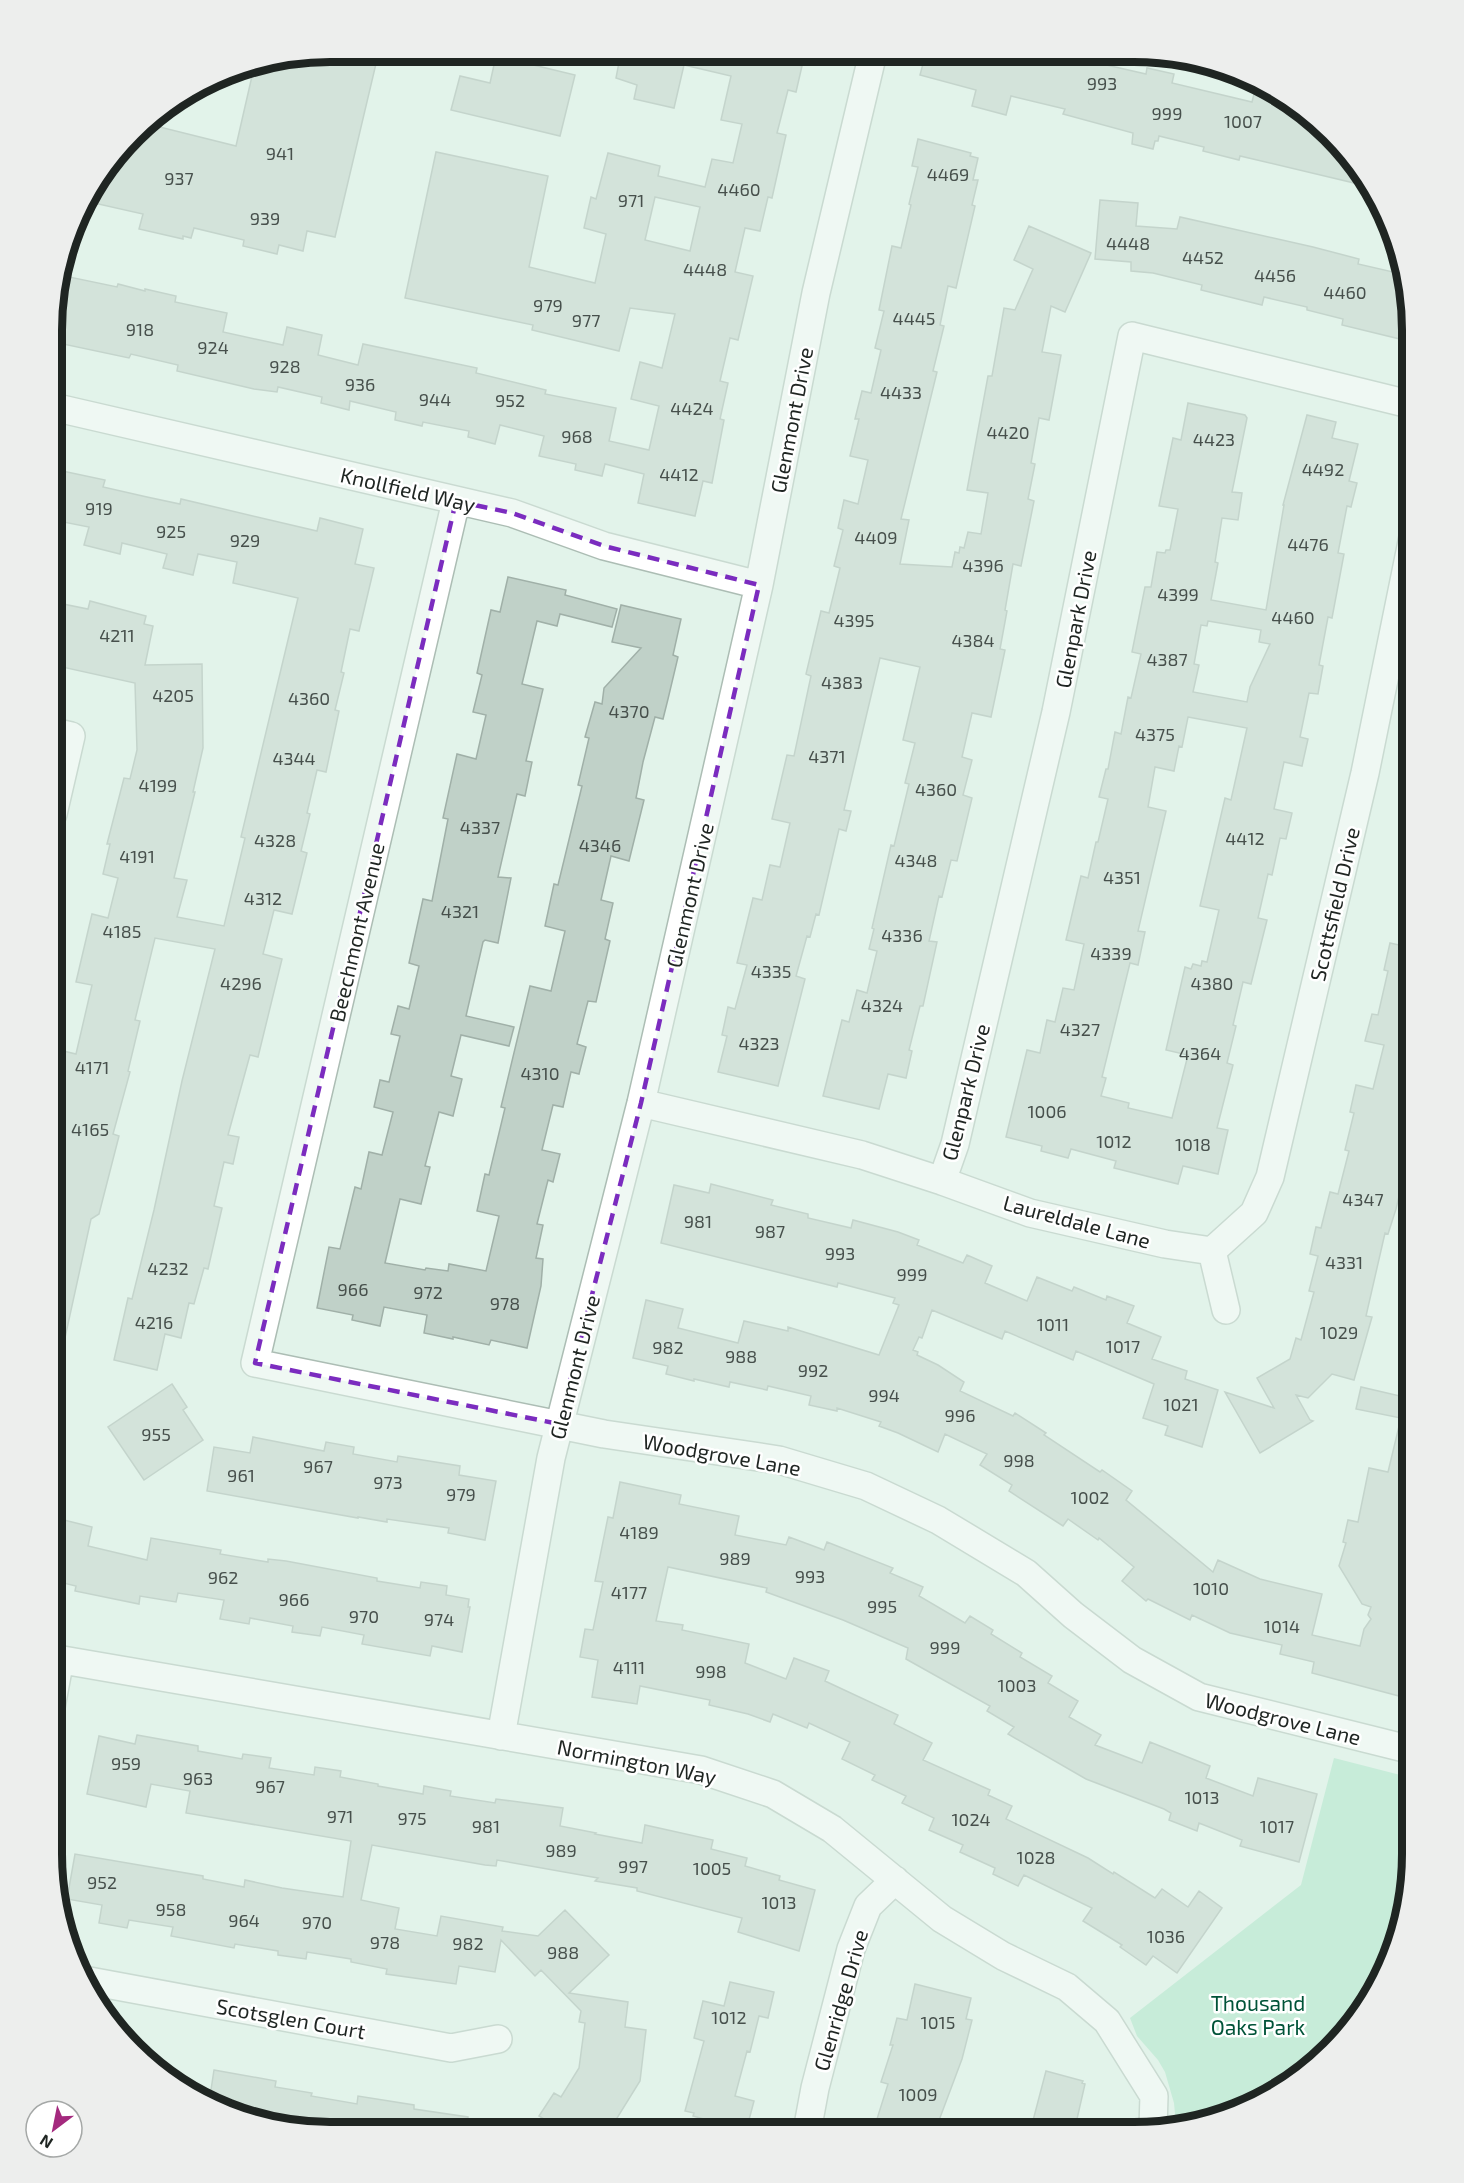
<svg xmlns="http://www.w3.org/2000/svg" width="1464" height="2183" viewBox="0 0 1464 2183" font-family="'Exo 2',sans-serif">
<rect width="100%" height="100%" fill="#e2f3ea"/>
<!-- green -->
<path fill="#a6e4c6" d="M1334 1758 1412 1778V1872L1398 1943 1366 2008 1304 2074 1241 2111 1176 2124 1174 2103 1165 2072 1158 2060 1137 2036 1130 2018 1301 1885Z"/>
<!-- building -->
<path fill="#c0d1c8" stroke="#a0b0a8" stroke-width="1.5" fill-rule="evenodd" d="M330 51H379L335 237 307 231 303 251 279 245 277 254 243 246 244 240 194 228 191 238 183 236V239L139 229 143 214 85 201 88 191 144 123 236 146 255 63Z
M621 52H794L792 63 802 66 796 92 788 90 777 133 786 135 772 198 768 197 760 231 745 228 735 272 753 276 738 340 730 338 720 381 728 383 720 419 724 420 712 483 703 481 695 516 638 503 644 474 605 464 602 476 575 470 576 464 539 456 544 436 500 425 495 444 468 437 469 431 423 422 422 426 395 420 396 412 350 401 349 410 321 403 322 397 278 387 277 392 254 389 177 371 178 365 131 354 129 358 63 344 64 338 53 335V293L60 275 117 287 118 284 145 291V289L176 296 175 302 227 313 223 332 283 345 287 327 322 335 318 355 358 365 363 344 477 368 476 373 546 390 545 394 616 408 609 441 649 450 659 406 631 399 640 362 662 368 675 314 630 308 619 351 532 330 533 325 405 298 436 152 548 176 529 267 595 283 606 234 584 228 591 197 596 199 608 153 660 166 658 176 705 187 712 159 733 163 742 124 721 120 731 76 684 65 674 108 634 99 637 85 616 78ZM655 197 700 207 690 251 645 240Z
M926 53H1023L1072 64 1075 53H1092L1104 56 1102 64 1146 74 1147 68 1174 74 1172 83 1252 102 1254 94 1294 103 1304 108 1355 160 1371 187 1240 156 1239 160 1203 151 1204 147 1159 136 1158 141H1155L1153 149 1132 144 1133 133 1063 114 1065 109 1011 96 1006 115 972 106 976 90 920 75Z
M496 56 575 75 560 136 451 110 460 76 490 83Z
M918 139 971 153 970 156 978 158 973 180H978L972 205 975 206 956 288 948 286 940 325 944 326 933 371 937 372 901 519 909 520 900 564 952 567 955 552 959 553 960 547 964 548 968 532 981 534 988 493 967 490 988 376H992L1004 308 1015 310 1033 269 1014 260 1029 226 1091 253 1065 312 1051 306 1042 352 1061 355 1049 420 1039 418 1031 463 1035 464 1028 499 1034 501 1021 566 1013 564 1005 610 1007 611 1000 649 1005 650 995 698 991 717 972 713 962 757 972 760 963 795 972 798 957 861 951 860 942 897 939 896 929 941 937 942 923 1006H920L909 1050 912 1051 906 1078 888 1074 879 1109 823 1096 842 1020 849 1022 857 990 867 993 877 951 869 949 874 929 872 928 891 845 894 846 909 784 905 783 915 743 903 740 920 667 880 658 844 810 851 811 846 831 839 829 819 915 816 914 810 937 807 936 796 976 805 979 778 1086 718 1072 727 1036 722 1035 728 1007 735 1009 747 965 737 963 753 898 762 900 770 865 780 867 790 823 772 819 787 755 794 756 811 676 806 674 821 611 829 613 840 568 834 566 843 530 838 528 844 500 858 504 868 460 850 456 859 419H855L862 391 871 393 881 350 875 348 884 311 879 310 892 246 901 248 911 205 909 204 918 167 912 166Z
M1100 200 1138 203 1136 226 1177 229 1180 217 1313 247 1359 259 1358 264 1402 274 1410 316 1404 340 1342 325 1343 319 1307 310V307L1264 297 1262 305 1201 290 1202 285 1153 273 1131 271V262L1095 259Z
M1188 403 1245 415 1247 418 1232 492 1242 493 1238 520 1222 518 1215 562 1218 563 1211 600 1266 610 1284 505H1283L1307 415 1336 422 1332 438 1358 444 1349 481 1357 483 1351 507 1347 506 1338 553 1344 554 1332 618 1328 617 1319 665 1323 666 1318 694 1309 693 1300 737 1308 739 1302 766 1284 762 1274 809 1292 813 1286 839 1280 838 1272 875 1268 874 1258 918 1267 920 1251 984 1243 982 1233 1025 1236 1026 1227 1063 1233 1065 1217 1128 1228 1130 1218 1174 1183 1166 1178 1184 1114 1168 1116 1161 1071 1149 1068 1158 1041 1151 1042 1146 1006 1137 1027 1050 1040 1053 1047 1020 1055 1022 1063 988 1074 990 1084 944 1066 940 1081 876 1088 878 1096 842H1098L1108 799 1099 797 1106 769H1108L1115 732 1121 734 1128 697 1131 698 1141 654 1132 652 1145 587H1151L1157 552 1165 553 1166 550H1170L1178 509 1159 506 1173 438 1181 440ZM1208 621 1261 630 1259 642 1270 644 1250 687 1247 702 1193 692 1199 665 1194 664 1201 625 1207 626ZM1188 717 1247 728 1231 800 1225 798 1200 906 1219 910 1207 962 1202 961 1201 966 1193 964 1191 969 1185 967 1166 1050 1188 1055 1172 1118 1128 1108 1129 1103 1101 1096 1106 1078 1102 1077 1130 963 1138 965 1145 932 1138 931 1166 811 1148 807 1155 767 1174 771 1179 746 1182 747Z
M53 469 105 480 103 487 147 497 180 504 181 499 317 531 320 518 363 529 355 564 374 568 359 631 350 629 341 672 344 673 335 710 339 711 326 772 317 770 307 813 310 814 301 851 307 853 292 914 274 910 263 954 282 959 258 1057 250 1055 228 1135 239 1137 233 1164 224 1162 214 1206 222 1208 208 1269 204 1268 194 1304 189 1303 181 1338 165 1334 157 1370 114 1360 128 1298 132 1299 154 1210 182 1081 215 949 155 938 135 1020 140 1021 128 1071 130 1072 113 1134 119 1136 99 1214 91 1219 61 1356 52 1355V1077L59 1050 76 1054 92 985 76 982 92 914 108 918 118 878 103 874 110 844H107L124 778 130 779 137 750 135 683 53 665V602L88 609 90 601 146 616 144 624 153 626 145 665 202 664 203 748 193 792H195L174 878 187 880 177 917 224 926 245 838 241 837 298 598 233 583 237 562 198 554 193 575 163 568 167 554 122 543 120 554 84 545 89 527 53 520Z
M508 577 566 590 565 595 617 609 612 627 560 614 557 626 537 621 522 684 543 689 526 761 532 762 525 796 517 794 498 877 511 878 498 943 485 940 483 942 466 1016 514 1027 509 1046 461 1035 451 1076 462 1079 453 1116 439 1112 425 1166 430 1167 421 1204 400 1199 385 1263 425 1270 426 1268 448 1271 449 1264 486 1271 499 1216 477 1211 485 1174 489 1175 505 1108 501 1107 530 986 551 991 565 931 545 926 554 884 558 885 582 786 578 785 589 738 585 737 595 702 602 704 604 688 641 648 612 642 621 605 681 619 673 655 678 657 668 699 663 719 655 717 643 762 636 798 644 800 629 861 611 856 601 900 613 903 605 939 610 941 596 1002 588 1001 577 1044 586 1047 579 1074 571 1072 563 1107 553 1105 542 1150 560 1154 553 1182 548 1180 537 1224 543 1225 536 1258 543 1259 541 1286 527 1348 491 1340 489 1345 453 1337V1339L424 1333 427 1315 384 1307 380 1326 352 1320 353 1315 317 1308 329 1247 340 1249 355 1187 361 1189 369 1152 382 1155 393 1112 374 1107 380 1080 389 1082 400 1036 391 1034 398 1006 409 1009 419 966 409 963 423 899 432 901 448 819 443 818 457 754 476 759 486 715 473 712 482 675 477 673 491 610 500 612Z
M1390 943 1413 948V1137L1396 1209 1388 1234 1385 1233 1366 1316 1372 1317 1354 1380 1332 1374 1308 1398 1296 1395 1310 1420 1313 1421 1260 1453 1225 1392 1274 1408 1257 1378 1290 1359 1296 1338 1301 1340 1314 1292 1309 1291 1318 1256 1310 1254 1316 1227 1321 1228 1330 1192 1338 1194 1349 1151 1345 1150 1354 1113 1350 1112 1356 1085 1373 1089 1384 1045 1365 1041 1372 1014 1378 1015 1388 971 1384 970Z
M711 1184 773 1200 771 1205 808 1214V1218L851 1228 853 1220 898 1232 919 1240 917 1245 963 1263 967 1255 992 1266 985 1283 1027 1301 1037 1277 1072 1291 1074 1287 1106 1300 1107 1296 1134 1306 1127 1323 1161 1337 1152 1359 1187 1371 1185 1379 1218 1390 1202 1447 1165 1435 1168 1426 1143 1418 1154 1384 1076 1351 1073 1360 1005 1331 1002 1339 932 1310 922 1338 919 1337 913 1350 918 1352 917 1355 938 1365 964 1382 960 1391 1013 1416 1015 1413 1046 1433 1044 1435 1100 1472 1102 1470 1132 1491 1126 1500 1213 1572 1218 1560 1260 1579 1322 1594 1312 1635 1360 1646 1364 1629 1371 1619 1368 1615 1371 1607 1362 1604 1339 1566 1346 1543 1343 1542 1348 1520 1358 1522 1369 1468 1388 1472 1401 1418 1356 1409 1361 1387 1413 1399 1412 1662 1407 1661 1399 1696 1312 1673 1314 1662 1280 1654 1282 1645 1230 1633 1192 1615 1190 1620 1148 1599 1146 1601 1122 1581 1134 1567 1099 1538 1098 1540 1068 1519 1063 1526 1009 1491 1012 1485 980 1465 987 1454 945 1434 938 1452 898 1433 879 1426 881 1422 837 1408V1411L809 1405 811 1396 768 1386 767 1390 730 1382 729 1387 694 1379V1381L666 1374 668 1366 633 1358 646 1300 683 1309 678 1328 738 1343 744 1321 788 1331V1327L879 1355 899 1305 893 1303 895 1298 838 1283 837 1287 661 1243 674 1185 709 1193Z
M172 1384 187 1407 183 1410 203 1440 144 1480 108 1427Z
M253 1437 324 1451 326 1442 354 1447 353 1454 397 1462 398 1456 460 1466 459 1475 496 1481 485 1540 448 1533 449 1528 387 1519V1522L358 1517V1518L207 1491 214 1447 250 1453Z
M620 1482 681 1495 679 1504 739 1516 735 1535 786 1545 789 1537 824 1550 827 1542 893 1568 890 1573 923 1587 919 1596 965 1623 970 1616 993 1630 991 1634 1022 1653 1020 1657 1052 1676 1048 1683 1078 1701 1069 1717 1101 1735 1095 1745 1142 1763 1150 1742 1210 1766 1206 1778 1253 1796 1258 1778 1317 1794 1299 1862 1240 1846 1242 1840 1199 1823 1197 1831 1169 1820 1171 1813 1164 1809 1086 1779 1008 1734 1014 1727 987 1711 990 1706 906 1659 908 1648 843 1620 766 1592 767 1588 668 1567 656 1621 683 1625 682 1630 749 1644 745 1663 786 1679 794 1658 829 1671 825 1681 898 1715 894 1724 932 1743 923 1760 990 1790 988 1795 1012 1806 1006 1819 1088 1858 1113 1874 1114 1872 1155 1898 1162 1889 1188 1907 1199 1891 1222 1908 1177 1973 1153 1956 1146 1965 1120 1947 1122 1945 1083 1921 1092 1908 1024 1875 1018 1886 993 1874 995 1868 960 1852 963 1845 929 1830 934 1818 902 1803 906 1796 872 1780 875 1775 842 1759 850 1742 809 1723 807 1728 773 1714 770 1722 748 1714 709 1705 710 1700 640 1686 637 1704 592 1697 598 1660 580 1657 585 1629 593 1630 603 1582 595 1581 608 1517 613 1518Z
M56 1518 92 1527 88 1546 147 1560 151 1538 221 1550 220 1554 268 1562V1559L286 1561 377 1578V1581L420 1588 421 1582 447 1586 446 1595 469 1599 468 1607H470L462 1652 432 1646 430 1656 362 1644 364 1635 322 1627 320 1636 292 1632 293 1626 250 1618 249 1624 220 1619 224 1600 178 1593 176 1602 140 1596 139 1604 75 1591 76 1586 51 1580V1534Z
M137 1735 198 1746V1751L242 1759 243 1754 271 1758 269 1768 314 1775 315 1767 341 1771 340 1777 378 1784V1786L423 1794 424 1786 451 1791 450 1796 495 1803 496 1799 563 1808 560 1826 596 1833 595 1834 642 1843 645 1825 713 1840 711 1849 747 1858 745 1866 780 1876 779 1880 815 1890 799 1951 738 1932 742 1918 637 1891V1888L595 1881 598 1878 497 1860 496 1866 485 1865 372 1845 361 1900 399 1908 395 1929 437 1936 441 1916 503 1927 502 1931 538 1936 565 1910 609 1955 569 1993 628 2002 625 2027 646 2030 640 2081 609 2131 562 2130 539 2116 554 2093 561 2097 579 2068 585 2023 579 2022 581 2011 541 1970 535 1976 501 1940 495 1972 459 1966 456 1984 386 1974 387 1969 351 1962V1959L307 1952 306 1959 278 1955V1951L235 1944 234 1948 171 1936 173 1927 129 1920 127 1928 99 1923 102 1905 67 1899 75 1854 203 1876V1879L244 1887 245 1880 282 1888 343 1897 351 1841 186 1813 190 1791 151 1784 146 1807 87 1794 99 1736 135 1744Z
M730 1982 774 1992 768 2018 759 2016 750 2052 747 2051 735 2096 754 2101 746 2131 693 2116 694 2113 685 2111 704 2041 694 2038 703 2001 724 2006Z
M915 1984 971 1998 966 2019 972 2020 962 2059 935 2131H883L886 2122 877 2119 888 2084 881 2082 893 2045H890L897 2018 907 2020Z
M214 2070 276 2081 275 2087 312 2093 311 2096 357 2104 358 2096 414 2105V2109L468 2117 467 2130H294L223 2111 209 2103Z
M1046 2071 1083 2081 1082 2083 1085 2084 1074 2132H1030Z"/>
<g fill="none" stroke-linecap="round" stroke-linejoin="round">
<defs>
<path id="minor" d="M53 407 512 513 604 546 759 585
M456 501 255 1363 604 1434 779 1460 866 1486 938 1520 1026 1573 1073 1615 1132 1660 1199 1697 1412 1750
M53 814 71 736 53 732
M641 1103 862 1155 942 1181 1030 1213 1165 1244 1212 1251 1226 1310
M942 1181 955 1144 1056 712 1132 336 1413 405
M1212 1251 1254 1213 1270 1177 1365 773 1413 537
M51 1658 701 1770 773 1794 832 1829 942 1919 1003 1956 1067 1987 1107 2021 1154 2096 1153 2128
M51 1707 60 1659
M501 1736 551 1458 641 1103 759 585 816 293 873 53
M84 1980 451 2048 498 2039
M807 2131 815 2088 851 1949 868 1906 895 1880"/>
</defs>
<!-- minor casing -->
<use href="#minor" stroke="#acbdb4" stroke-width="30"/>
<!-- minor -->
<use href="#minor" stroke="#fff" stroke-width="27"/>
</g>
<!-- marked area -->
<path d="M0 0H1464V2183H0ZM456 501 512 513 604 546 759 585 641 1103 559 1424 255 1363Z" fill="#e2f3ea" fill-opacity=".55" fill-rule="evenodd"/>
<path fill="none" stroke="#7b2cbf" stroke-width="4.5" stroke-dasharray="12 8" stroke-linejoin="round" d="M456 501 512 513 604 546 759 585 641 1103 559 1424 255 1363Z"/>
<g text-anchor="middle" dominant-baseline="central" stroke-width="5" stroke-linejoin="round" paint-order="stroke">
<!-- number labels -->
<g font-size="18" fill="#47504c">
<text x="1102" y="83">993</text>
<text x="1167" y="113">999</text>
<text x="1243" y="121">1007</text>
<text x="280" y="153">941</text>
<text x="948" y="174">4469</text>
<text x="179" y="178">937</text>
<text x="739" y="189">4460</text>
<text x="631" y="200">971</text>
<text x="265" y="218">939</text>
<text x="1128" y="243">4448</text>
<text x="1203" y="257">4452</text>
<text x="705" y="269">4448</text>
<text x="1275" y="275">4456</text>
<text x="1345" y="292">4460</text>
<text x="548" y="305">979</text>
<text x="914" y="318">4445</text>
<text x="586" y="320">977</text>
<text x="140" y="329">918</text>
<text x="213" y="347">924</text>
<text x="285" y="366">928</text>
<text x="360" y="384">936</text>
<text x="901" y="392">4433</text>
<text x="435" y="399">944</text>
<text x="510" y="400">952</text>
<text x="692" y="408">4424</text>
<text x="1008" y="432">4420</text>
<text x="577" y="436">968</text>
<text x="1214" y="439">4423</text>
<text x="1323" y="469">4492</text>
<text x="679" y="474">4412</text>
<text x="99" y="508">919</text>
<text x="171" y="531">925</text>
<text x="876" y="537">4409</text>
<text x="245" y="540">929</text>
<text x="1308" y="544">4476</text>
<text x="983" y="565">4396</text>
<text x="1178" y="594">4399</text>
<text x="1293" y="617">4460</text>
<text x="854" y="620">4395</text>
<text x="117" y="635">4211</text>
<text x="973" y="640">4384</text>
<text x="1167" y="659">4387</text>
<text x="842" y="682">4383</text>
<text x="173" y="695">4205</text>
<text x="309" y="698">4360</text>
<text x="629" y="711">4370</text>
<text x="1155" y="734">4375</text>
<text x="827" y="756">4371</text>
<text x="294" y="758">4344</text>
<text x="158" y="785">4199</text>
<text x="936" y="789">4360</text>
<text x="480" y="827">4337</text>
<text x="1245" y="838">4412</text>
<text x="275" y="840">4328</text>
<text x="600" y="845">4346</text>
<text x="137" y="856">4191</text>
<text x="916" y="860">4348</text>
<text x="1122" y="877">4351</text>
<text x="263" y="898">4312</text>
<text x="460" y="911">4321</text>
<text x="122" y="931">4185</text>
<text x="902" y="935">4336</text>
<text x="1111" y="953">4339</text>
<text x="771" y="971">4335</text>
<text x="241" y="983">4296</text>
<text x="1212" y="983">4380</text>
<text x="882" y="1005">4324</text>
<text x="1080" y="1029">4327</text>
<text x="759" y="1043">4323</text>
<text x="1200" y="1053">4364</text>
<text x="92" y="1067">4171</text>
<text x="540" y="1073">4310</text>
<text x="1047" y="1111">1006</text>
<text x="90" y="1129">4165</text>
<text x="1114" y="1141">1012</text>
<text x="1193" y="1144">1018</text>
<text x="1363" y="1199">4347</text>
<text x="698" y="1221">981</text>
<text x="770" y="1231">987</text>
<text x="840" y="1253">993</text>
<text x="1344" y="1262">4331</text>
<text x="168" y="1268">4232</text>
<text x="912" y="1274">999</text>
<text x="353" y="1289">966</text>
<text x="428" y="1292">972</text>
<text x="505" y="1303">978</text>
<text x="154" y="1322">4216</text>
<text x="1053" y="1324">1011</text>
<text x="1339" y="1332">1029</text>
<text x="1123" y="1346">1017</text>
<text x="668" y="1347">982</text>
<text x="741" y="1356">988</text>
<text x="813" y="1370">992</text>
<text x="884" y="1395">994</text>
<text x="1181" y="1404">1021</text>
<text x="960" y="1415">996</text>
<text x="156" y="1434">955</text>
<text x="1019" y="1460">998</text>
<text x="318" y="1466">967</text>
<text x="241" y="1475">961</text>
<text x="388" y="1482">973</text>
<text x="461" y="1494">979</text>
<text x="1090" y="1497">1002</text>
<text x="639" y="1532">4189</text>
<text x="735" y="1558">989</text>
<text x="810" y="1576">993</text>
<text x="223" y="1577">962</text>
<text x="1211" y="1588">1010</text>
<text x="629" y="1592">4177</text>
<text x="294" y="1599">966</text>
<text x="882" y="1606">995</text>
<text x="364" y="1616">970</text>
<text x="439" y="1619">974</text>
<text x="1282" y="1626">1014</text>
<text x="945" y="1647">999</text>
<text x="629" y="1667">4111</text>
<text x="711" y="1671">998</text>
<text x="1017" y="1685">1003</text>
<text x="126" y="1763">959</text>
<text x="198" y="1778">963</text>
<text x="270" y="1786">967</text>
<text x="1202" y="1797">1013</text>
<text x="340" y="1816">971</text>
<text x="412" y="1818">975</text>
<text x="971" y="1819">1024</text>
<text x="486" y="1826">981</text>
<text x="1277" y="1826">1017</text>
<text x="561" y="1850">989</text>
<text x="1036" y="1857">1028</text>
<text x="633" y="1866">997</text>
<text x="712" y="1868">1005</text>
<text x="102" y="1882">952</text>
<text x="779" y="1902">1013</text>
<text x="171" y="1909">958</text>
<text x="244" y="1920">964</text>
<text x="317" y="1922">970</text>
<text x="1166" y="1936">1036</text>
<text x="385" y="1942">978</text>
<text x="468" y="1943">982</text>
<text x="563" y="1952">988</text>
<text x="729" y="2017">1012</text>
<text x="938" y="2022">1015</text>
<text x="918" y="2094">1009</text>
</g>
<!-- street labels -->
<g font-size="21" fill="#1f2522" stroke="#fff">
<text transform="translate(791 420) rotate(-79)">Glenmont Drive</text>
<text transform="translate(408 489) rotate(13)">Knollfield Way</text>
<text transform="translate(1075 619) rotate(-79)">Glenpark Drive</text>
<text transform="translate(689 895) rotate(-77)">Glenmont Drive</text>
<text transform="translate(1334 904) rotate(-77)">Scottsfield Drive</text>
<text transform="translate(356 932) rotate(-77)">Beechmont Avenue</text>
<text transform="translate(965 1092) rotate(-76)">Glenpark Drive</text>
<text transform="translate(1077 1221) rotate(15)">Laureldale Lane</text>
<text transform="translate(574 1367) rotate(-76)">Glenmont Drive</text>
<text transform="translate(722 1454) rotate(10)">Woodgrove Lane</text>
<text transform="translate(1283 1718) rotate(14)">Woodgrove Lane</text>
<text transform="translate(637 1761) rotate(11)">Normington Way</text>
<text transform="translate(840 2000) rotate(-74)">Glenridge Drive</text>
<text transform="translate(291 2018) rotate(10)">Scotsglen Court</text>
</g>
<!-- park labels -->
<g font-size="21" fill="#005338" stroke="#fff">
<text x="1258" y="2002">Thousand<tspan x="1258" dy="24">Oaks Park</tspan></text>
</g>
</g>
<!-- crop -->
<path d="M0 0H1464V2183H0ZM330 62H1134A268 268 0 0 1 1402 330V1854A268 268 0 0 1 1134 2122H330A268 268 0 0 1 62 1854V330A268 268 0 0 1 330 62Z" fill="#edeeed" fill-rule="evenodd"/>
<path fill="none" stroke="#1f2522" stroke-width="8" d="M330 62H1134A268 268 0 0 1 1402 330V1854A268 268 0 0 1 1134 2122H330A268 268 0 0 1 62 1854V330A268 268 0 0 1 330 62Z"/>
<!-- north arrow -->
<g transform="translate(54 2129) rotate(212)"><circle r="28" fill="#ffffff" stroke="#a5a8a7" stroke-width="1.5"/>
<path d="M0-4.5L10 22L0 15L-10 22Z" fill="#a4297e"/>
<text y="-9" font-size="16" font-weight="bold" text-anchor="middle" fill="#1f2522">N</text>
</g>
</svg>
